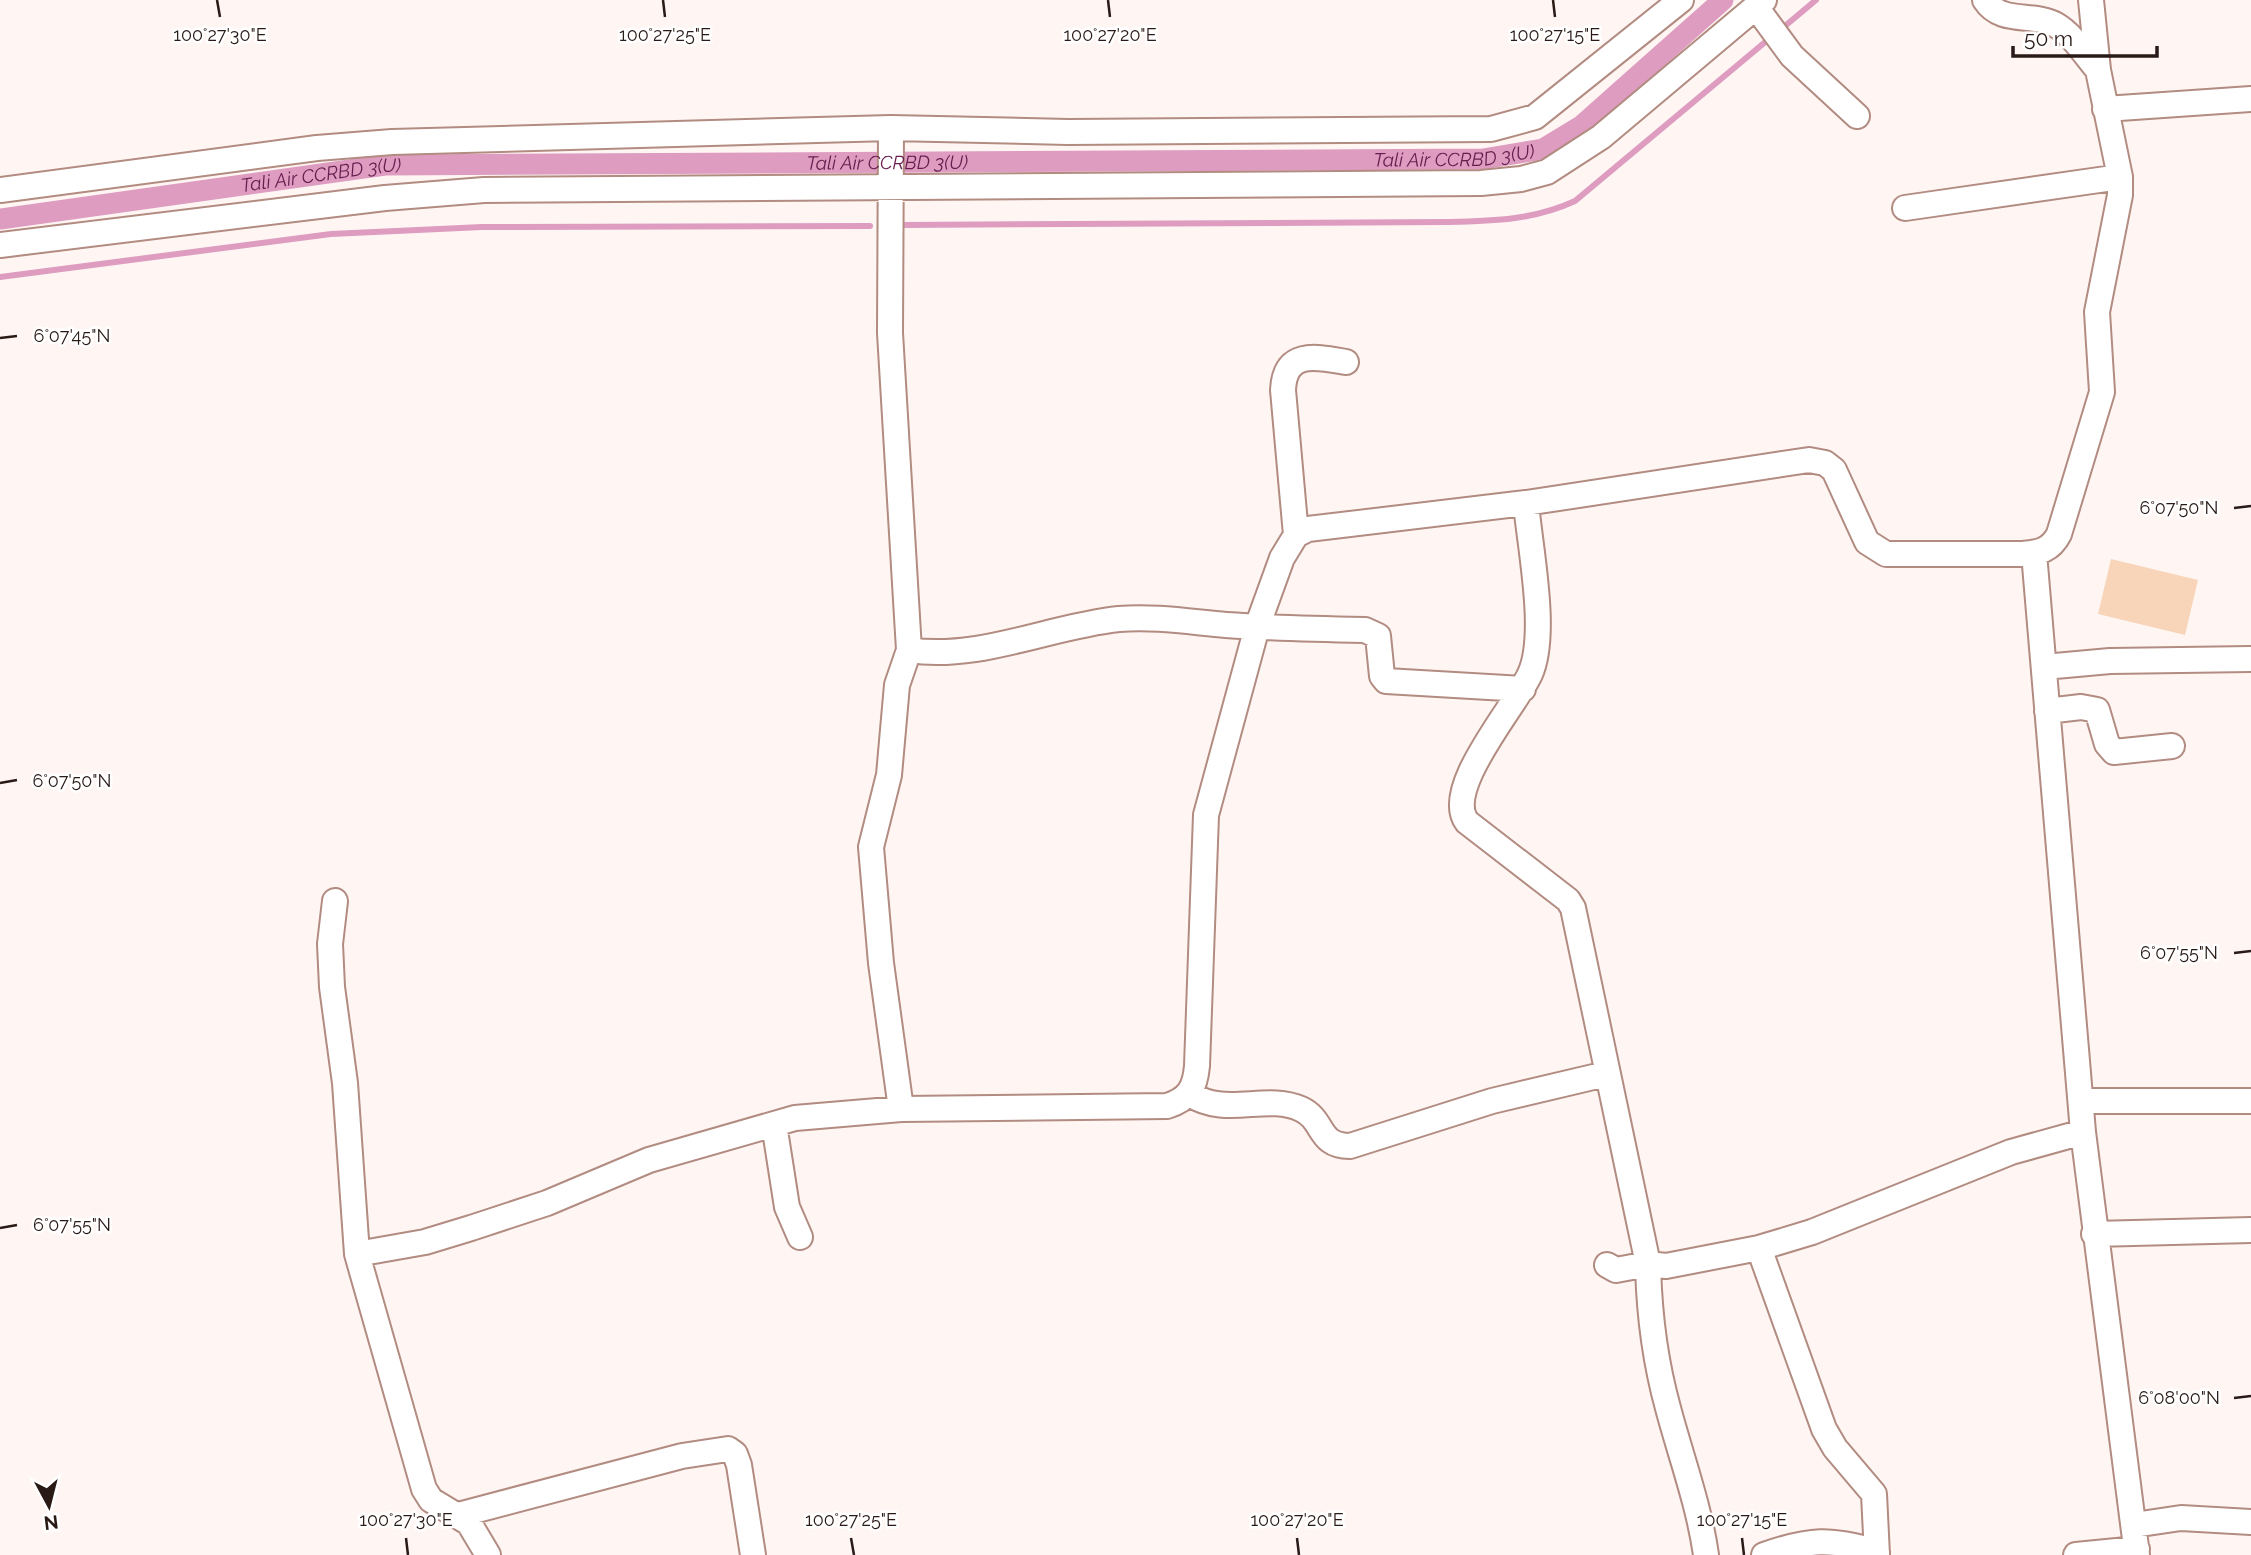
<svg xmlns="http://www.w3.org/2000/svg" width="2251" height="1555" viewBox="0 0 2251 1555" font-family="Raleway,sans-serif">
<rect width="100%" height="100%" fill="#fff6f4"/>
<g fill="none" stroke-linecap="round" stroke-linejoin="round">
<!-- stream -->
<path stroke="#dd9cc0" stroke-width="6" d="M1779 31 1816 0
M900 225 1448 222C1494 221 1534 220 1575 201L1770 38
M0 277 331 234 482 227 870 226"/>
<!-- canal -->
<path stroke="#dd9cc0" stroke-width="21" id="s1" d="M0 219 385 165 1483 159 1543 149 1581 126 1723 0"/>
</g>
<!-- building -->
<path fill="#f8d4b9" d="M2111 559 2198 580 2185 635 2098 614Z"/>
<g fill="none" stroke-linecap="round" stroke-linejoin="round">
<defs>
<path id="minor" d="M1985 0C2001 25 2033 12 2056 25 2073 35 2085 55 2098 70
M1756 7 1792 56 1857 116
M2105 109 2251 99
M891 128 890 333 909 650C979 661 1050 626 1119 619 1154 616 1191 622 1226 625 1272 628 1318 629 1365 630L1378 636 1382 676 1386 681 1523 689
M0 190 317 148 392 142 891 128 1068 132 1491 129 1535 117 1681 0
M1905 208 2120 177
M0 245 385 198 484 190 1481 183 1521 179 1547 172 1601 137 1764 0
M1526 503C1530 549 1548 634 1530 674 1515 707 1442 789 1467 822L1568 900 1573 908 1648 1264C1649 1313 1655 1361 1668 1408 1681 1457 1699 1505 1706 1555
M1296 535 1283 390C1285 349 1317 357 1346 362
M2034 553 2083 1132 2137 1555
M2044 667 2110 661 2251 659
M2047 711 2081 707 2097 710 2107 744 2114 752 2172 746
M335 901 330 944 332 987 345 1083 357 1254 424 1489 431 1500 469 1523 488 1555
M1190 1094C1226 1118 1266 1093 1301 1109 1325 1120 1317 1146 1350 1146L1492 1101 1606 1074
M2082 1101H2251
M901 1109 881 963 871 847 889 775 897 685 909 650
M774 1124 787 1207 800 1237
M2094 1234 2251 1230
M1759 1248 1824 1429 1835 1448 1874 1494 1877 1555
M357 1254 425 1242 471 1228 547 1203 649 1160 795 1118 901 1109 1167 1106C1189 1099 1195 1088 1197 1066L1206 815 1257 627 1282 558 1296 535 1308 529 1526 503 1809 460 1825 463 1834 470 1867 542 1886 554H2022C2039 553 2051 550 2059 534L2102 392 2097 312 2120 195V177L2098 70 2091 0
M1607 1265 1616 1270 1648 1264 1666 1266 1759 1248 1812 1232 2011 1152 2083 1132
M458 1515 682 1456 728 1449 735 1454 739 1465 753 1555
M2134 1525 2181 1518 2251 1522
M1764 1555C1810 1539 1830 1538 1877 1552
M2076 1555 2137 1549"/>
</defs>
<!-- minor casing -->
<use href="#minor" stroke="#b28b81" stroke-width="28"/>
<!-- minor -->
<use href="#minor" stroke="#fff" stroke-width="24"/>
</g>
<!-- ticks -->
<path fill="none" stroke="#291a16" stroke-width="2.5" d="M217 0 220 17M663 0 665 17M1108 0 1110 17M1553 0 1555 17M0 338 17 336M2234 508 2251 506M0 783 17 780M2234 953 2251 951M0 1228 17 1225M2234 1398 2251 1396M406 1538 408 1555M851 1538 854 1555M1297 1538 1299 1555M1742 1538 1744 1555"/>
<g text-anchor="middle" dominant-baseline="central" stroke-width="5" stroke-linejoin="round" paint-order="stroke">
<!-- water labels -->
<g font-size="19" font-style="italic" fill="#671d4d" stroke="#fff">
<text stroke="none"><textPath href="#s1" startOffset="1458">Tali Air CCRBD 3(U)</textPath></text>
<text stroke="none"><textPath href="#s1" startOffset="891">Tali Air CCRBD 3(U)</textPath></text>
<text stroke="none"><textPath href="#s1" startOffset="324">Tali Air CCRBD 3(U)</textPath></text>
</g>
</g>
<g font-size="18" text-anchor="middle" fill="#291a16" stroke="#fff" stroke-width="5" stroke-linejoin="round" paint-order="stroke">
<text x="220" y="41">100°27'30"E</text>
<text x="665" y="41">100°27'25"E</text>
<text x="1110" y="41">100°27'20"E</text>
<text x="1555" y="41">100°27'15"E</text>
<text x="72" y="342">6°07'45"N</text>
<text x="2179" y="514">6°07'50"N</text>
<text x="72" y="787">6°07'50"N</text>
<text x="2179" y="959">6°07'55"N</text>
<text x="72" y="1231">6°07'55"N</text>
<text x="2179" y="1404">6°08'00"N</text>
<text x="406" y="1526">100°27'30"E</text>
<text x="851" y="1526">100°27'25"E</text>
<text x="1297" y="1526">100°27'20"E</text>
<text x="1742" y="1526">100°27'15"E</text>
</g>
<!-- north arrow -->
<g transform="translate(49 1506) rotate(173)" stroke="#ffffff" stroke-width="5" paint-order="stroke">
<path d="M0-5L12 26L0 18L-12 26Z" fill="#291a16"/>
<text y="-10" font-size="19" font-weight="bold" text-anchor="middle" fill="#291a16">N</text>
</g>
<!-- scale -->
<path d="M2013 46v10h144v-10" fill="none" stroke="#291a16" stroke-width="3.5"/>
<text x="2024" y="46" font-size="21" fill="#291a16" stroke="#ffffff" stroke-width="5" paint-order="stroke">50 m</text>
</svg>
